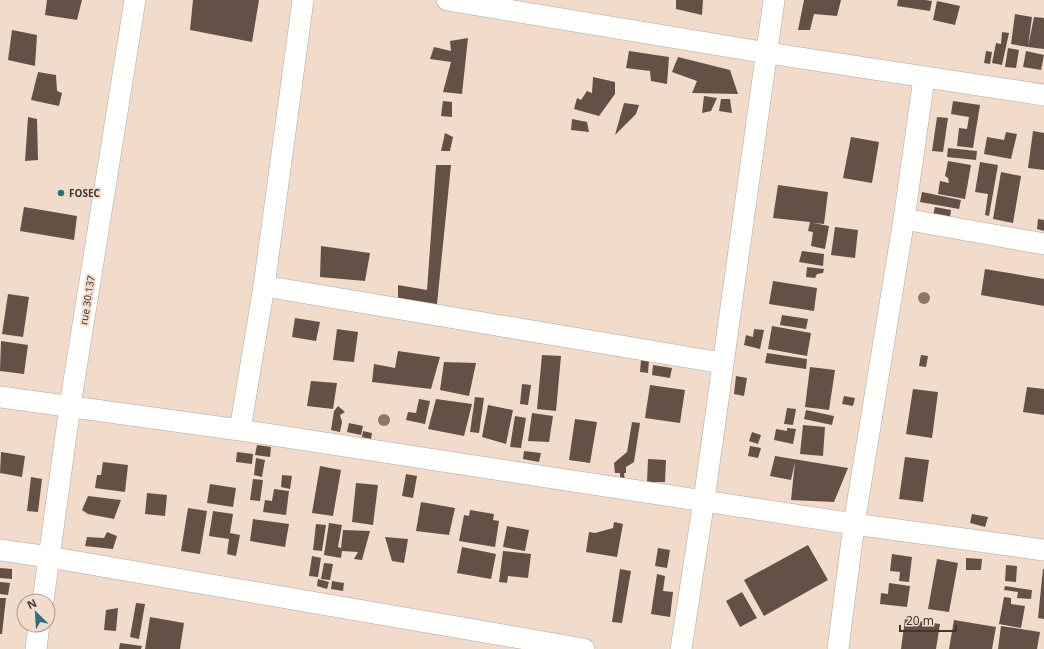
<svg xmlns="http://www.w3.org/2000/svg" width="1044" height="649" viewBox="0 0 1044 649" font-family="'Noto Sans',sans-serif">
<rect width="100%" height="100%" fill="#f1dccc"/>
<!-- building -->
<path fill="#625144" d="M47 0H82L77 20 45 15Z
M193 0H259L252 42 190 30Z
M676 0H703L702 15 676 9Z
M804 0H841L837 16 814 14 810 30H798Z
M898 0H925L932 1 930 11 897 6Z
M937 1 960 6 955 25 933 20Z
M1015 14 1032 17 1028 47 1011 44Z
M1034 17 1044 18V49L1028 47Z
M12 30 37 35 35 66 8 60Z
M1002 32 1009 33 1002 65 992 63 996 43 1001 44Z
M468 38 462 94 443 92 451 62 430 59 434 47 451 51 450 41Z
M1008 48 1019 50 1016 68 1005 67Z
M629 51 669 57 667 84 651 81 650 71 626 68Z
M986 51 992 52 990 64 984 63Z
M1026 51 1044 55 1041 70 1023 67Z
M678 57 730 70 738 94 692 93 697 81 672 72Z
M38 72 56 75 57 91 62 93 59 106 31 100Z
M593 77 615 82V94L599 116 574 109 577 98 581 100 587 91 592 93Z
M704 96 717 98 711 111 702 113Z
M721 99H730L732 113 719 111Z
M443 101 452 102V117L441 116Z
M953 101 980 105 973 148 957 146 959 128 967 129 969 117 951 114Z
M624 103 639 105 636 114 615 135Z
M28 117 37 119 38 160 25 161Z
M937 117 948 118 943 152 932 151Z
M572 119 587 122 589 132 571 130Z
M1033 131 1044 133V170L1028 168Z
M1006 132 1017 134 1011 159 984 154 987 137 1004 140Z
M445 133 453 137 450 151H441Z
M851 137 879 142 872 183 843 178Z
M948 148 977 151 976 160 947 157Z
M948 161 971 165 965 199 938 194 940 181 949 183 948 178 945 176Z
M980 162 998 165 989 216 985 215 988 194 975 192Z
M436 165H451L437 304 398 303V285L427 290Z
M1001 172 1021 176 1013 223 993 219Z
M778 185 828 192 824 224 813 223 829 226 825 249 811 246 813 232 808 231 810 222 773 218Z
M922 192 961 200 959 209 920 202Z
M24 207 77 216 74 240 20 231Z
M935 207 951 210 950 218 933 215Z
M1038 219 1044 220V231L1037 229Z
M835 227 858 230 855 258 831 255Z
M321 246 370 253 365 281 320 277Z
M802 251 824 254 823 266 799 262Z
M807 267 824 269 823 273 817 274 815 278 806 277Z
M985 269 1044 279V306L981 295Z
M773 281 817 288 814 311 769 304Z
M8 294 29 297 23 337 2 334Z
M782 315 808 319 806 329 780 325Z
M295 318 320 322 316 341 292 337Z
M772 326 811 333 807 356 768 349Z
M337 329 358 332 354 362 333 360Z
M754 329 764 330 760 349 744 345 746 335 753 337Z
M1 341 28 345 24 374 0 371Z
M398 351 440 357 431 389 372 382 374 364 395 368Z
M767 353 807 359 806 369 765 363Z
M542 355 561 356 556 411 537 409Z
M921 355 928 356 926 367 919 366Z
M641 360H649L648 373 640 372Z
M444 362 476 363 469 396 440 390Z
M653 365 672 368 670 378 652 375Z
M810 367 835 370 829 410 805 407Z
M736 376 747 378 744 396 734 394Z
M311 381 337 383 333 409 307 406Z
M522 384 531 385 528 405 520 404Z
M650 385 685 390 680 423 645 418Z
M1027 387 1044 389V415L1023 412Z
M913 389 938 392 932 438 906 434Z
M844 396 855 398 853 406 842 404Z
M475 397 484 398 479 433 470 432Z
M419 399 430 401 425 424 406 420 408 412 416 413Z
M436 399 472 404 464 436 428 429Z
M488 405 513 410 506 444 482 437Z
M338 406 345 412 340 415 342 422 340 432 331 430 334 411Z
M787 408 796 409 793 425 784 424Z
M806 410 834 416 832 425 804 419Z
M532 413 553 416 549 442 528 441Z
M515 416 526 418 521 448 510 447Z
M575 419 597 422 590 463 569 460Z
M632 422 640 423 634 462 626 467V473H624L625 482H620V473H615L614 463 627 452Z
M349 423 363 426 361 435 347 432Z
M803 425 825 427 823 456 800 454Z
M787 428 796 429 793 444 774 440 776 429 787 431Z
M363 431 372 433 371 439 362 437Z
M752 432 761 435 758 444 749 441Z
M257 445 271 447 270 457 255 455Z
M750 446 761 448 758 458 748 456Z
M524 451 541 453 539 462 523 459Z
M1 452 25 456 22 477 0 473Z
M237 452 253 454 252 464 236 462Z
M775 456 848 468 834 502 791 500 795 462 791 480 770 476Z
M905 457 929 460 923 502 899 499Z
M256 458 265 460 262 477 254 475Z
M648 459 666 460 665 482H647Z
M103 462 128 465 125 492 95 488 97 475H101Z
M320 466 341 470 333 516 312 513Z
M406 474 417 476 413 498 402 496Z
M282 475 292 476 290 489 281 487Z
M31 477 42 479 38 512 27 511Z
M253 479 263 480 260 501 250 500Z
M356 483 378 485 373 525 352 522Z
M210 484 236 488 233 507 207 503Z
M274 489 289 491 286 515 263 512 265 500 272 501Z
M147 493 167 495 165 516 145 514Z
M88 496 121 500 114 519 88 514 82 510Z
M421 502 455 508 449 535 416 531Z
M188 508 207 511 200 554 181 551Z
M470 510 494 514 493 520 499 521 495 547 459 541 464 515 469 516Z
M213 511 233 514 230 533 240 535 236 556 227 554 229 539 209 536Z
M972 514 988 517 985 527 970 523Z
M253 519 289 524 285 547 250 541Z
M614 522 623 524 617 557 586 552 589 532 595 533 613 528Z
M329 523 342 525 338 547 341 548 343 530 370 531 362 560 354 559 358 552 342 551 341 558 324 555Z
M316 524 326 525 322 551 313 550Z
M507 526 529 530 525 551 503 547Z
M107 532 117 536 113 549 85 546 87 537 104 538Z
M385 537 408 539 404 563 392 561Z
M808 545 828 580 764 616 744 580Z
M462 547 496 554 491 579 457 573Z
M658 548 670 550 667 568 655 566Z
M503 551 531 554 528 578 508 576 507 583 499 582Z
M892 554 912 557 909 582 899 581 900 572 890 571Z
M312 556 321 558 318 577 309 576Z
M966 558 982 559 981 570H966Z
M937 559 958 563 949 612 928 609Z
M324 563 333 564 330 580 321 579Z
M1006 565 1017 566 1016 582 1005 581Z
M0 568 12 569V579L0 578Z
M620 569 631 571 622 623 612 622Z
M1043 569H1044V619L1038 618Z
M657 574 665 576 663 591 673 592 670 617 651 614Z
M318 579 329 582 327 589 317 586Z
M332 581 344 583 343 591 331 589Z
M0 582 10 583 8 595 0 594Z
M889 583 910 586 907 607 880 604 881 593 888 594Z
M1005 586 1032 590 1031 599 1017 598 1018 592 1004 590Z
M742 592 757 618 740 627 726 601Z
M1004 597 1011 598V604L1025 606 1021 628 999 624Z
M0 598H6L2 634H0Z
M136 603 145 604 139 639 130 637Z
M118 608 116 631 104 630 106 610Z
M150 617 184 623 180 649H145Z
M905 619 940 624 936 649H901Z
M954 620 996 627 992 649H949Z
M1001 626 1040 632 1037 649H998Z
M120 643 142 646 141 649H119Z"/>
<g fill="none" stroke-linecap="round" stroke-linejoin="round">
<defs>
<path id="minor" d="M447 0 768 53 1044 95
M924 78 904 219 854 524 1044 550
M904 219 1044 244
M264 286 722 363
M0 397 240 430 854 524 838 649
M240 430 264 286 303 0
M0 550 49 557 584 649
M43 601 70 406 135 0
M36 649 39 625
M681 649 704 500 774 0"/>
</defs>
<!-- minor casing -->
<use href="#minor" stroke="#b8a495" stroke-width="22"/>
<!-- minor -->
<use href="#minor" stroke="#fff" stroke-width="21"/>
</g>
<!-- trees -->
<g fill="#91765f">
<circle cx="924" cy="298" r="6"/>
<circle cx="384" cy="420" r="6"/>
</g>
<!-- markers -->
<circle fill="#2a717d" stroke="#f1dccc" stroke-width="1.5" cx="61" cy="193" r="4"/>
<g text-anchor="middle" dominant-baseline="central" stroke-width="4" stroke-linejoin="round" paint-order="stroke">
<!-- poi labels -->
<g font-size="10" font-weight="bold" fill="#3e3630" stroke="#f1dccc" text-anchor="start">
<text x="69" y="193">FOSEC</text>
</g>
<!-- street labels -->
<g font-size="10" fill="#3e3630" stroke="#f1dccc">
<text transform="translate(87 300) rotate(-81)">rue 30.137</text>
</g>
</g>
<!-- north arrow -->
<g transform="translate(36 613) rotate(335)"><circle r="19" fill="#f1dccc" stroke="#a99a8e"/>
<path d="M0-3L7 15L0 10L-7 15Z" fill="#2a717d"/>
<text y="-6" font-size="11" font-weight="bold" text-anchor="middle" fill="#3e3630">N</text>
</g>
<!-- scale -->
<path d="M900 625v6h56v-6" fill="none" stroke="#3e3630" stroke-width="2"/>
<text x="906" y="625" font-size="12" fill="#3e3630" stroke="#f1dccc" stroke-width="3" paint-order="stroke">20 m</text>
</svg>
